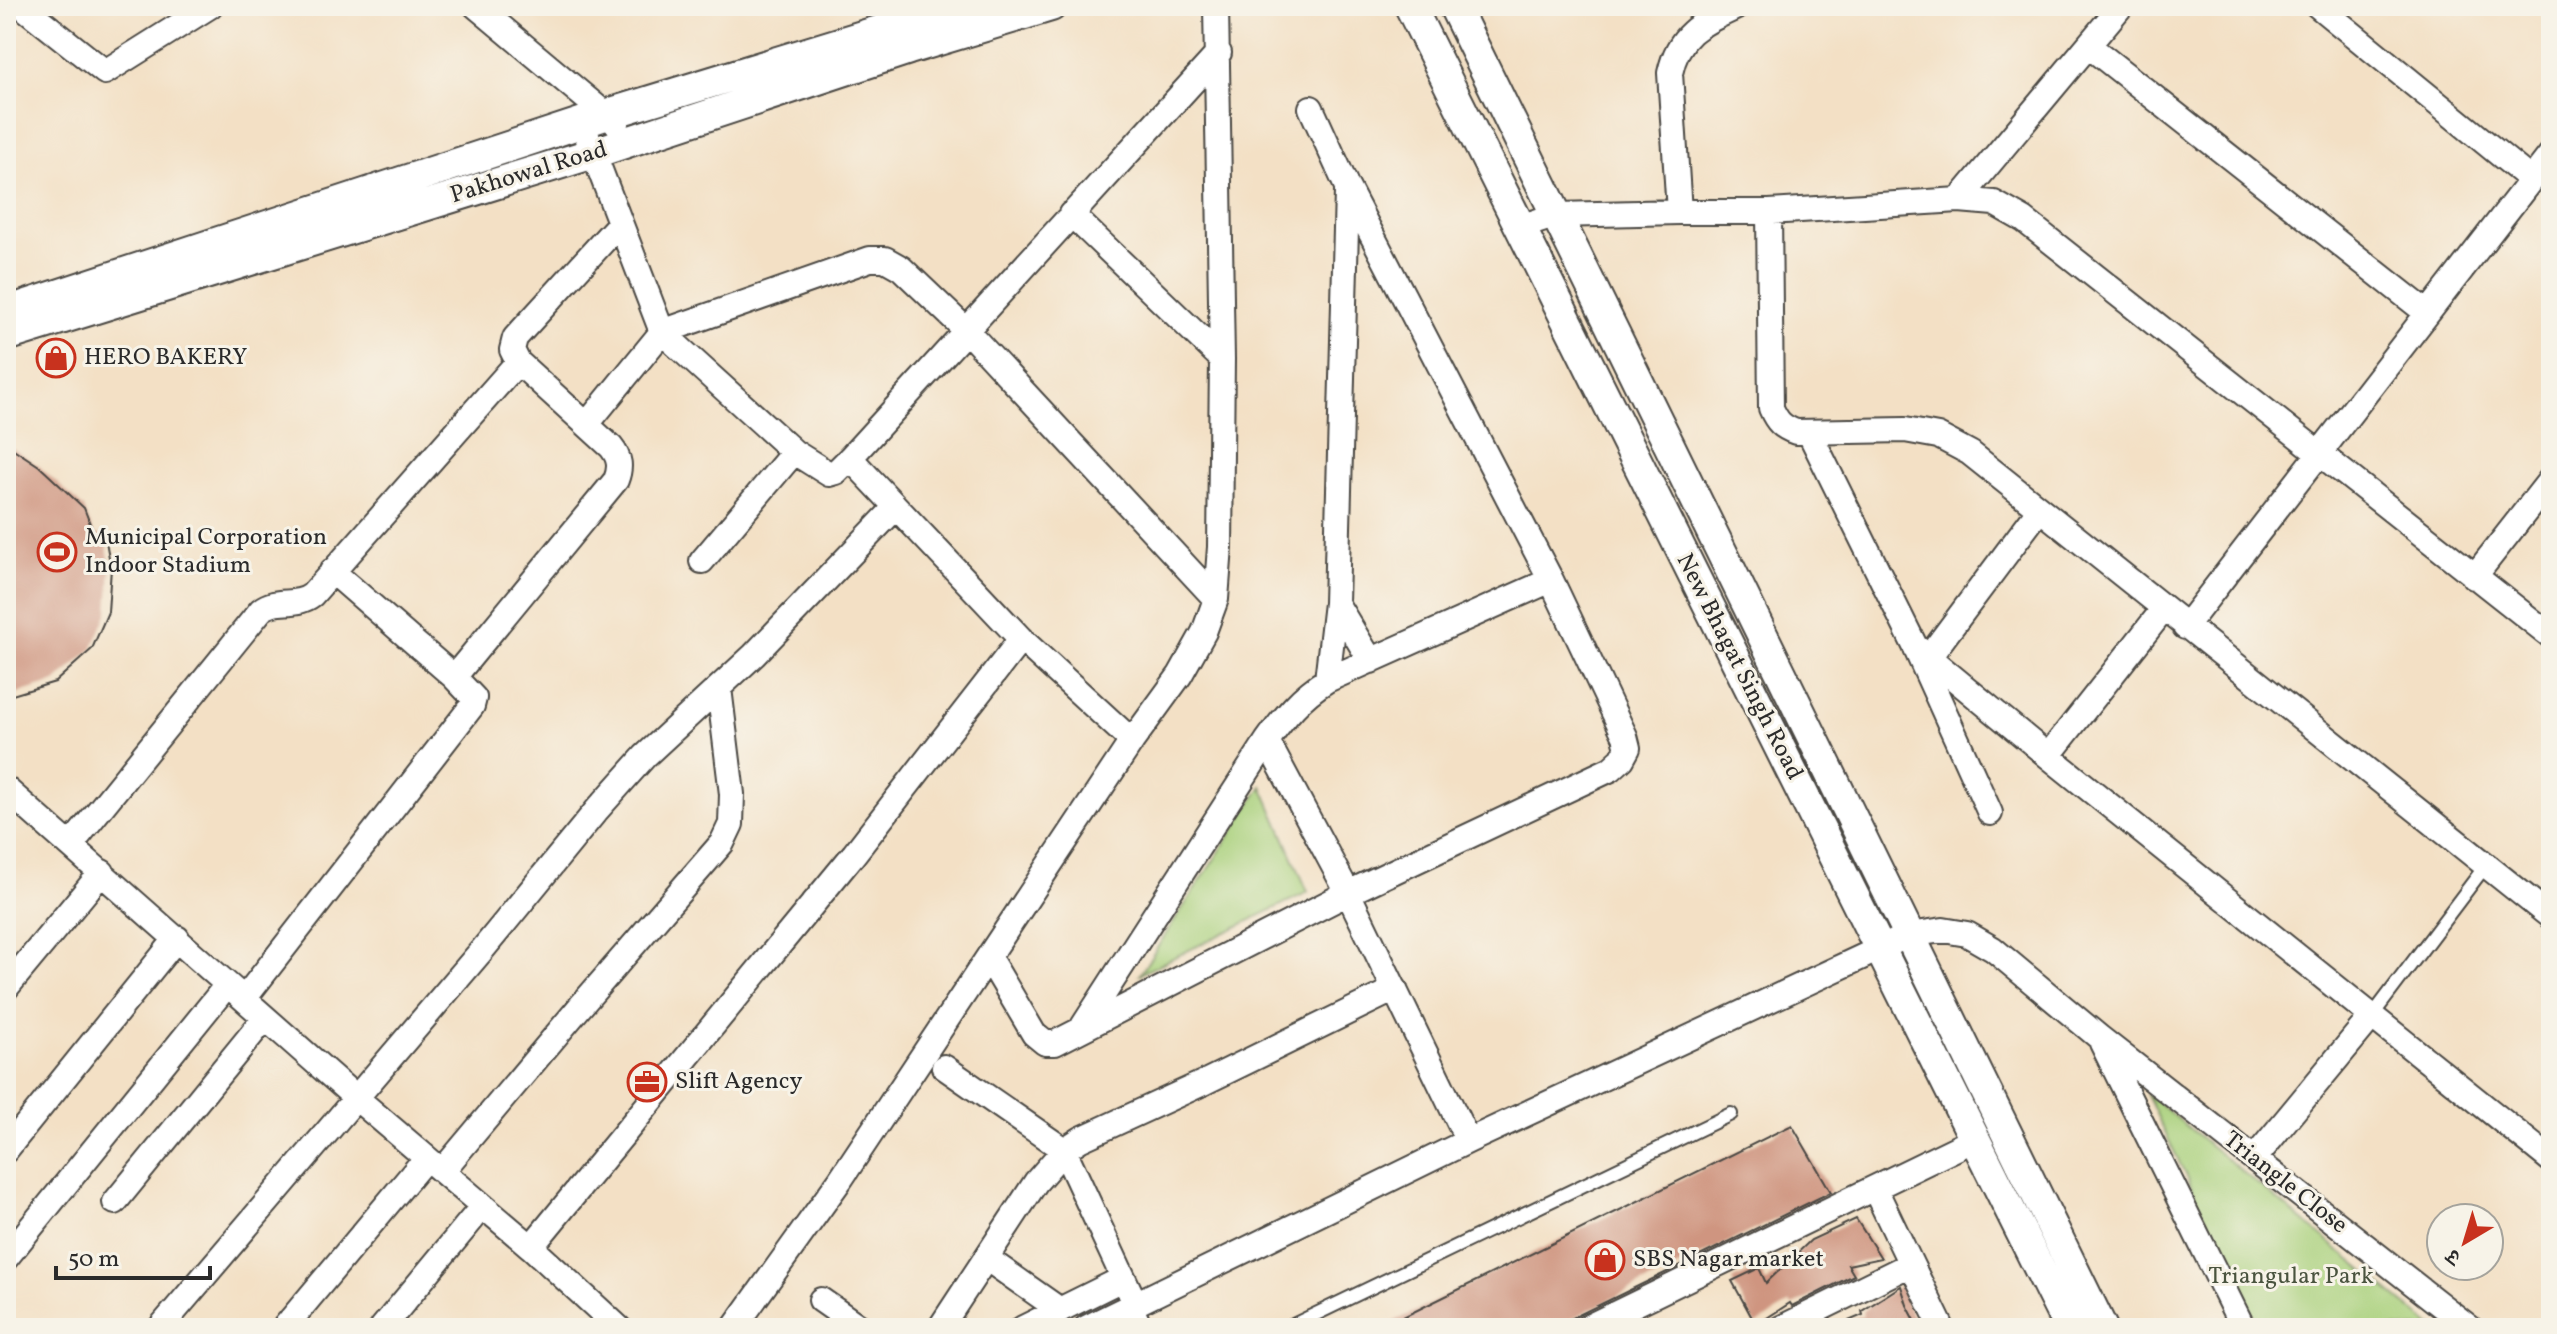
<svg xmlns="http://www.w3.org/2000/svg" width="2557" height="1334" viewBox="0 0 2557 1334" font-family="Vollkorn,'Noto Serif Devanagari',serif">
<rect width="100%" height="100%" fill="#f7f3e8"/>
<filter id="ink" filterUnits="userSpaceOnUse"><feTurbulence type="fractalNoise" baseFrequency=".0125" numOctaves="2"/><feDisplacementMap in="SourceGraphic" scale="16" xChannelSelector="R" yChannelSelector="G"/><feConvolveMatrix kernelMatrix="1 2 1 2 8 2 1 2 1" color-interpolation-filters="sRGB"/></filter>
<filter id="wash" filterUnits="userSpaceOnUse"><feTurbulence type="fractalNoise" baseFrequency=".006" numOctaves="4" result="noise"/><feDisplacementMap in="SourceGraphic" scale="32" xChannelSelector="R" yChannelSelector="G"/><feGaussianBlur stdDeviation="1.8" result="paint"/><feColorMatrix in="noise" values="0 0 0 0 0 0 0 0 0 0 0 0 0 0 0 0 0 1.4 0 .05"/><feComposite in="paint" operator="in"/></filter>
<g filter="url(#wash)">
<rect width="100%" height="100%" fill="#f3e0c5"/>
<!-- green -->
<path fill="#a8d07a" stroke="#6a7e52" stroke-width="2" d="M1262 786 1308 892 1140 974Z
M2146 1093 2434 1328H2259Z"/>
<g id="blocks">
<!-- building -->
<path fill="#cf9580" d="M6 444 39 466 84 508 94 534 105 536 111 568 108 612 92 649 55 682 6 697Z
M1792 1125 1831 1192 1552 1328H1381Z
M1856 1219 1881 1258 1848 1265 1854 1275 1792 1306 1790 1303 1756 1325 1732 1281 1759 1268 1766 1283 1811 1240Z
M1901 1286 1907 1305 1919 1328H1832L1863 1315 1862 1311Z"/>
</g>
</g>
<g filter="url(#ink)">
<use href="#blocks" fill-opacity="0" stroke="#494642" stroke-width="2"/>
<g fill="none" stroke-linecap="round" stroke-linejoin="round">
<defs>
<path id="service" d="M2372 1016 2486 865
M1135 1303 1147 1328
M1287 1328 1731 1114"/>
<path id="minor" d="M22 6 105 72 210 6
M476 6 617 124
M1739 6C1703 23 1679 31 1670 73L1679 212H1769L1771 408C1777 422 1782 427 1796 432L1905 430 1938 436 1970 453 2551 917
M2318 6 2531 180
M2089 46 2426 312
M1311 108 1347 187 1551 580 1327 680C1301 696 1285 716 1267 741L1348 893 1468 1141
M582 123 662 332 794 452 829 474 836 472 850 458 1219 53
M1959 200 2121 6
M1769 212 1959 200 1994 203 2024 220 2551 636
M1071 214 1222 359
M1520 227 1557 215 1679 212
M587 424 662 332 870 259H885L901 268 965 329 1216 599
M1809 432 1915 646 2048 756 2551 1160
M702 561 794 452
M332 571 454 677
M2474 577 2551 479
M1336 603 1371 661
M2185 627 2551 154
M1916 649 1990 813
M1929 657 2039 510
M1327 680 1336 603 1347 191
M1132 741 1180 675 1204 632 1216 599 1220 547 1222 359 1216 6
M2048 756 2163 610
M6 789 355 1097 531 1247 619 1328
M71 845 261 610C277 597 295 608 312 595L518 362 512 350 515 338 620 223
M989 958 1034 1034 1045 1043H1055L1348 893 1611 769 1622 759 1628 748 1625 736 1551 580
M6 988 102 872
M244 999 472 706 474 698 454 677 616 480C621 467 620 458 611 447L518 362
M1083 1026 1267 741
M2102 1043 2243 1328
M944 1067 1064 1150 1135 1303
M6 1150 177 938
M2254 1159 2372 1016
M443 1170 579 1008 722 843 731 824 732 794 719 688
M1875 1189 1911 1264
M115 1202 265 1018
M531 1247 854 854 1021 639
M6 1258 227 985
M986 1258 1060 1310
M821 1300 861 1328
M160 1328 483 949 596 811 645 756 754 655 896 507
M284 1328 426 1158
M382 1328 483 1206
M734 1328 840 1180 1132 741 1021 639 850 458
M940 1328 1036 1182 1064 1150 1081 1139 1205 1082 1395 989
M1023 1328 1122 1279
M1086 1328 1468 1141 1909 935 1943 930 1967 934 1993 949 2100 1038 2470 1328
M1586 1328 1975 1139
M1781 1328 1911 1264 1942 1328"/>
<path id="tertiary" d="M1410 6 2069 1328
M1454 6 2102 1328
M6 312 608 114 960 6
M6 336 594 153 909 49 1051 6"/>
</defs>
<!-- service casing -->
<use href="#service" stroke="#494642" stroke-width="16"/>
<!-- minor casing -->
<use href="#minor" stroke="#494642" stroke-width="28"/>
<!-- tertiary casing -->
<use href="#tertiary" stroke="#494642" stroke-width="34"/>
<!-- service -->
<use href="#service" stroke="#fff" stroke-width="12"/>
<!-- minor -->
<use href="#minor" stroke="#fff" stroke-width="24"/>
<!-- tertiary -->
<use href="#tertiary" stroke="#fff" stroke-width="30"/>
</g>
</g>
<!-- icons -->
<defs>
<symbol id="shop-ring" viewBox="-11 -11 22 22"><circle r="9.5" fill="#f7f3e8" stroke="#c8321e" stroke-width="1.5"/><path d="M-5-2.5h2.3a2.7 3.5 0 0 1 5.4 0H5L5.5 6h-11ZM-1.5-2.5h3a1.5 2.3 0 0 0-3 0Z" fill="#c8321e"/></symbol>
<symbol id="stadium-ring" viewBox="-11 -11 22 22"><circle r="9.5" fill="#f7f3e8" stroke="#c8321e" stroke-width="1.5"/><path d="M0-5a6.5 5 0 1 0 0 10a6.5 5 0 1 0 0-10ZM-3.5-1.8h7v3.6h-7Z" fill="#c8321e"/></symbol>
<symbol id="office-ring" viewBox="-11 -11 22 22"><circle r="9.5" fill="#f7f3e8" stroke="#c8321e" stroke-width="1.5"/><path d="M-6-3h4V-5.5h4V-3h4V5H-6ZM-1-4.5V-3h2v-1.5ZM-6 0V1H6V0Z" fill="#c8321e"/></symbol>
</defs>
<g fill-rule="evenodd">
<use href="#shop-ring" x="34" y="336" width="44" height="44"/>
<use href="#stadium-ring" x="35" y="530" width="44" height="44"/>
<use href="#office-ring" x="625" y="1060" width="44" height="44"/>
<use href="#shop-ring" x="1583" y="1238" width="44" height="44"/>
</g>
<g text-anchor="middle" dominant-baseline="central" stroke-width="6" stroke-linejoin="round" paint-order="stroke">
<!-- street labels -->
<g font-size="24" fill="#2b2b2b" stroke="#f7f3e8">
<text transform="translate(529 173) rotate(-17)">Pakhowal Road</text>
<text transform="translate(1739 667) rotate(63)">New Bhagat Singh Road</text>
<text transform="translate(2285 1183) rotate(38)">Triangle Close</text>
</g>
<!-- poi labels -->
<g font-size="24" fill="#2b2b2b" stroke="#f7f3e8" text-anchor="start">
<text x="84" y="358">HERO BAKERY</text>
<text x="85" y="538">Municipal Corporation<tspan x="85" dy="28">Indoor Stadium</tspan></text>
<text x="675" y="1082">Slift Agency</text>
<text x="1633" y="1260">SBS Nagar market</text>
</g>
<!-- park labels -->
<g font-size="24" fill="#4a543f" stroke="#f7f3e8">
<text x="2291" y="1277">Triangular Park</text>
</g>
</g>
<!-- margin -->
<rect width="2557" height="1334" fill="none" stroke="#f7f3e8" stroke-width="32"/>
<!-- north arrow -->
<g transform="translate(2465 1242) rotate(218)"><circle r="38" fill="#f7f3e8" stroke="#a5a39c" stroke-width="2"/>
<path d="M0-6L14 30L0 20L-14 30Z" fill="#c8321e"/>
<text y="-12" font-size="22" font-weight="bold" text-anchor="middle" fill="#2b2b2b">उ</text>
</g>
<!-- scale -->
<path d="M56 1266v12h154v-12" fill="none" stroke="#2b2b2b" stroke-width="4"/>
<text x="68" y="1266" font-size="24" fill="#2b2b2b" stroke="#f7f3e8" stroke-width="6" paint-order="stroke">50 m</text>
</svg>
